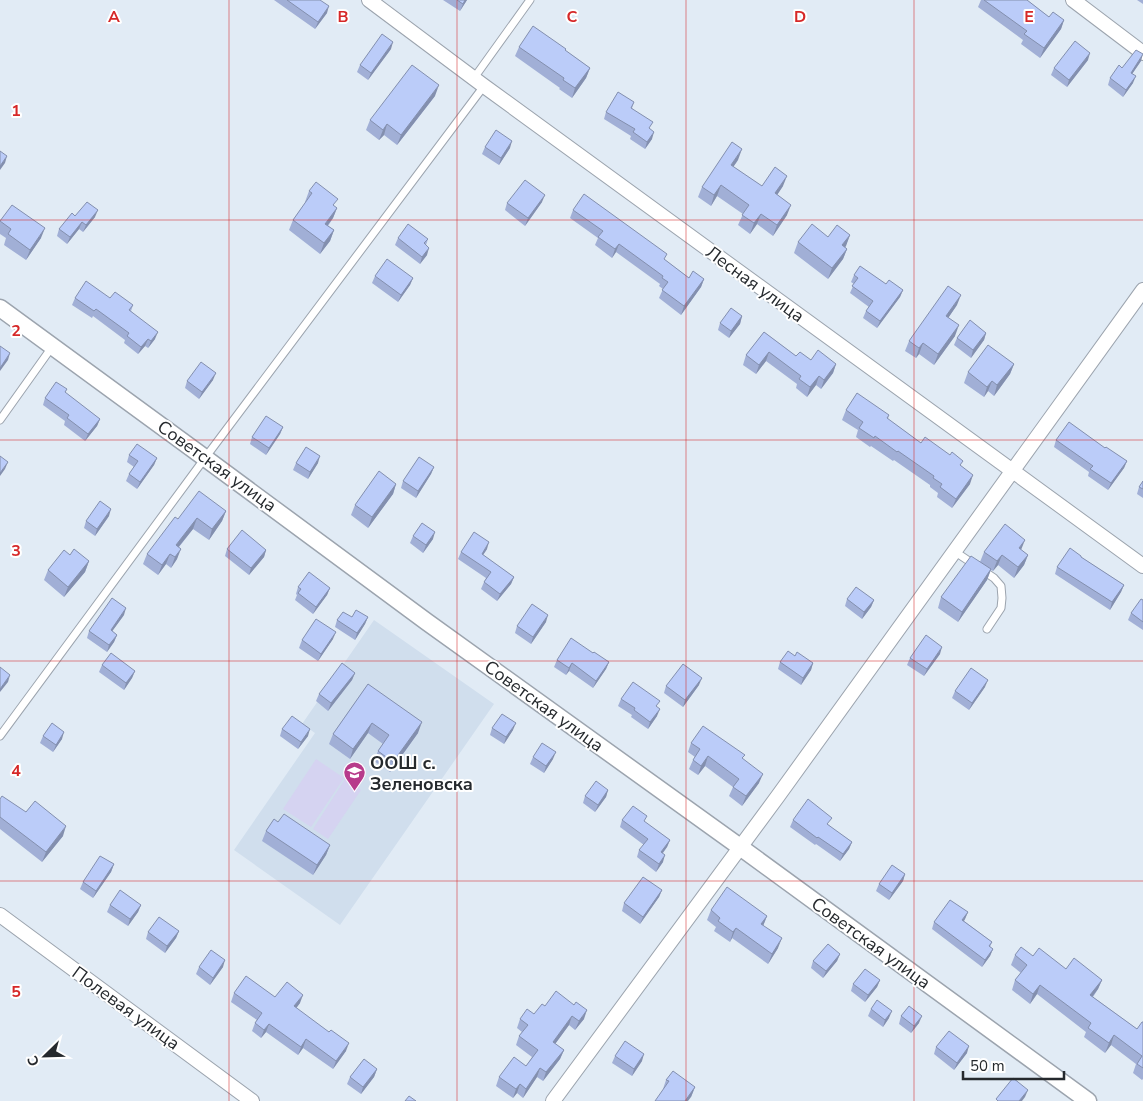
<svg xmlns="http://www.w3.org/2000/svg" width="1143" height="1101" viewBox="0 0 1143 1101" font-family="'Nunito Sans',sans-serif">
<rect width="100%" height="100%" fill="#e1ebf5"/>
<!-- built -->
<path fill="#d0deed" d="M374 620 494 704 340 925 234 850 315 733 302 724Z"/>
<!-- green -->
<path fill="#d5d3f1" d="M316 759 344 778 311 827 283 809Z
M345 779 361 790 328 839 313 829Z"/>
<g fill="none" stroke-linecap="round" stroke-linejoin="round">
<defs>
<path id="service" d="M474 78 530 0
M0 420 52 347
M954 551 994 578 1001 586 1002 598 1001 608 987 629
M0 736 205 458 484 86"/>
<path id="minor" d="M369 0 484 86 1143 566
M1073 0 1143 53
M0 915 252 1101
M553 1101 778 796 1143 290"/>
<path id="tertiary" d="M0 308 205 458 427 622 740 847 1088 1101"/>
</defs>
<!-- service casing -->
<use href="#service" stroke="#9ca4ae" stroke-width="9"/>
<!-- minor casing -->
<use href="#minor" stroke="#9ca4ae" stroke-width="16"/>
<!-- tertiary casing -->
<use href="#tertiary" stroke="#9ca4ae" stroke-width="19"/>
<!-- service -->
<use href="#service" stroke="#fff" stroke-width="7"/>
<!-- minor -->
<use href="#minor" stroke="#fff" stroke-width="14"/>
<!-- tertiary -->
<use href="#tertiary" stroke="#fff" stroke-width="16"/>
</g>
<!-- wall -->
<path fill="#a1afd6" d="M274 0H320L327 13 315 29Z
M443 0H467L460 11Z
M981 0H1027L1049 17 1064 20 1061 29 1040 58 1021 44 1023 40 978 7Z
M1137 0H1143V4Z
M519 47 566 51 590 68 586 78 572 98 559 89 560 88 515 56Z
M391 49 368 80 357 72 360 65Z
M1088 60 1067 87 1051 75 1054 68Z
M1141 61 1132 74 1133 83 1123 97 1108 85 1110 78 1122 68Z
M435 96 397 145 384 135 379 140 366 130 370 120Z
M634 102 632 108 650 129 652 139 645 149 630 139 631 136 604 119 606 112Z
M485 147 510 148 499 165 482 154Z
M738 160 733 167 762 186H783L777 195 787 215 773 236 757 224 750 234 738 225 743 214 717 196 711 206 698 197 702 187Z
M309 191 337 208 333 218 328 226 334 230 330 241 320 254 289 230 293 220 306 202H305Z
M542 202 525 226 505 210 507 203Z
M573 210 665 260 689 278 704 279 701 287 681 315 659 298 663 289 659 286 660 284 616 252 612 258 595 245 598 238 570 218Z
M75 216 95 217 83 232 79 229 67 244 57 236 59 229Z
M0 221 41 238 26 260 4 245 6 238 0 234Z
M850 235 845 247 847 249 843 259 828 279 794 253 798 242 828 237Z
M398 238 428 239 426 245 427 255 420 264 395 245Z
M854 275 903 290 900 297 877 328 863 318 866 311 869 307 850 293 854 284 851 282Z
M375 276 413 278 410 285 398 302 372 283Z
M75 298H110L133 305 131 311 155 339 148 348 145 346 138 354 124 343 125 340 93 316 92 318 72 305Z
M957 305 948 318 955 336 934 365 919 354 916 358 905 351 909 341Z
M742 316 740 324 729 338 718 330 720 323Z
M764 332 796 356 811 360 836 364 833 373 821 389 816 385 807 397 796 388 797 384 766 361 756 374 743 365 746 355Z
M986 333 984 340 971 358 954 345 957 338Z
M1014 364 1010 374 994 396 988 391 984 397 964 383 968 372Z
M213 380 199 399 185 388 187 381Z
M67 389 65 393 100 419 97 426 85 441 64 425 65 421 43 405 45 398Z
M846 410 889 415 888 419 921 443 961 466 970 484 952 508 937 497 938 493 930 487V485L894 460 893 461 871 446 870 447 856 437 858 430 842 420Z
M283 427 280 434 266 455 250 444 252 437Z
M1056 440 1105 448 1127 461 1124 468 1108 490 1088 476 1089 472 1054 447Z
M129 455 157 458 154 465 137 489 126 481 129 474 134 467 127 462Z
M296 463H318L308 479 293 470Z
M434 467 431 474 416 498 401 488 403 481Z
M1143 481V498L1137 494 1139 487Z
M396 484 393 494 368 528 351 515 355 505Z
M226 511 222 521 209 540 193 529 179 547 177 559 171 568 166 564 158 575 143 564 147 554 178 519Z
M109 516 95 536 84 528 86 521Z
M413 536 433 539 423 553 410 543Z
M227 549 266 550 264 557 249 575 225 556Z
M487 549 483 555 514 577 511 584 497 601 481 589 484 582 486 578 458 559 461 552Z
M1021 550 1028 555 1024 565 1014 578 998 565 993 571 991 570 987 580 958 622 938 608 941 597 980 562 984 552Z
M70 555 89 561 85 572 64 597 44 580 48 570Z
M1081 557 1124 585 1121 592 1110 610 1055 574 1057 567Z
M298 587 330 588 327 595 313 614 295 600 297 595 296 594Z
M847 599 874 600 871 607 862 619 845 606Z
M1143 600V630L1128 620 1131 613Z
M124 615 112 631 117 635 114 642 107 652 87 638 89 631Z
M352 617H368L365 624 355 640 335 627 337 620Z
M546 622 531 644 515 633 517 626Z
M333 639 318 661 299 648 302 640Z
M593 653 609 662 606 669 593 688 569 671 566 675 554 667 557 660Z
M940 654 924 676 907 665 910 658Z
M795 656 813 663 811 670 801 685 778 669 780 662Z
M102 665 135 671 132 678 124 690 99 672Z
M355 673 352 680 328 711 316 701 319 694Z
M368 684 418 733 390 772 374 761 378 751 383 744 368 733 350 759 329 744 333 734Z
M699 685 683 707 664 693 666 686Z
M985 687 969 710 952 698 955 691Z
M621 699 657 716 648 729 631 717 632 715 618 706Z
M492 728 513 730 504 744 490 735Z
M282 729 308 736 298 749 280 736Z
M43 736 62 739 53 752 40 743Z
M691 743 743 759 759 783 742 806 729 796 733 787 705 766 698 775 689 769 693 760 695 757 688 752Z
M533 757 553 759 544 773 530 764Z
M608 790 606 797 595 812 583 803 585 796Z
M0 799 63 836 42 862 0 829Z
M622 820 645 823 670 840 667 847 663 853V862L656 872 637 857 639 850 644 845 620 827Z
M793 820 830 825 829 826 852 842 849 849 840 861 816 844 815 845 790 827Z
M278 822 330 845 326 855 313 875 262 841 266 831Z
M114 864 111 872 93 898 80 889 83 882Z
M905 874 903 881 889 900 876 891 879 884Z
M662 890 659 897 640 924 622 911 624 903Z
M110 905H141L138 912 128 926 107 912Z
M711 910 767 916 763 926 778 948 768 964 732 938 730 942 714 931 716 927 707 920Z
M968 912 964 921 992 942 990 947 993 949 990 956 982 967 932 929 934 922Z
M179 931 176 938 165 953 146 939 148 932Z
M840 954 837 961 823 978 811 968 813 961Z
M1015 955 1033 956 1066 969 1102 980 1098 989 1093 997 1137 1029 1143 1022V1079L1142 1080 1133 1073 1136 1064 1111 1045 1105 1053 1084 1037 1086 1032 1037 994 1030 1004 1012 990 1015 980 1021 973 1011 965Z
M199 967H223L210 985 196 974Z
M880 980 877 987 865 1002 851 991 853 984Z
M234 993 275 997 300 1003 296 1008 346 1051 333 1069 303 1048 298 1055 266 1032 261 1038 252 1031 255 1023 257 1020 231 1002Z
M545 1006 584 1019 575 1030 569 1025 555 1044 564 1050 560 1059 543 1081 537 1077 523 1098 517 1093 513 1098 496 1086 499 1077 526 1066 532 1057 516 1045 519 1036 522 1032 517 1028 520 1019 534 1014Z
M871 1009 889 1018 883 1027 868 1016Z
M901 1016 919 1023 911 1033 899 1024Z
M936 1047 967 1053 954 1070 934 1054Z
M615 1056 642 1061 632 1076 612 1063Z
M377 1069 374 1077 361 1094 347 1084 350 1077Z
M666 1080 695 1087 691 1097 663 1089Z"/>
<!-- shaded-wall -->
<path fill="#838fae" d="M465 0H467L460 11 463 4Z
M329 6 327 13 315 29 318 22Z
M1064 20 1061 29 1040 58 1044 48Z
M393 42 391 49 368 80 371 73Z
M1090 53 1088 60 1067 87 1069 80Z
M1143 54 1141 61 1128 80 1131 73Z
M590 68 586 78 572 98 575 88Z
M1136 76 1133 83 1123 97 1126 90Z
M439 85 435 96 397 145 401 135Z
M387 124 384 135 379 140 383 130Z
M654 132 652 139 645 149 647 142Z
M512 141 510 148 499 165 501 158Z
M742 149 738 160 727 176 731 165Z
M7 156 5 163 0 170V166Z
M787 176 783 186 771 204 775 193Z
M721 185 717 196 711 206 714 195Z
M545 195 542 202 525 226 528 218Z
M791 205 787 215 773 236 777 225Z
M337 208 333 218 321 234 325 224Z
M98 210 95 217 83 232 86 225Z
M761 214 757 224 750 234 754 223Z
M82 222 79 229 67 244 70 237Z
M45 228 41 238 26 260 30 250Z
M334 230 330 241 320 254 324 243Z
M850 235 846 246 839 256 842 245Z
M619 244 616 252 612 258 615 249Z
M429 248 427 255 420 264 422 257Z
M847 249 843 259 828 279 832 268Z
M413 278 410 285 398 302 401 295Z
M704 279 701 287 681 315 684 306Z
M903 290 900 297 877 328 880 321Z
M961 295 957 305 942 327 946 316Z
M742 316 740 324 729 338 731 331Z
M959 325 955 336 934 365 938 354Z
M158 332 155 339 148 348 151 341Z
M986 333 984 340 971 358 973 350Z
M148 339 145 346 138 354 141 347Z
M923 343 919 354 916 358 919 348Z
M769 352 766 361 756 374 759 365Z
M10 353 8 360 0 371V368Z
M836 364 833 373 821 389 824 380Z
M1014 364 1010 374 994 396 997 385Z
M216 373 213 380 199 399 202 392Z
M819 376 816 385 807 397 810 387Z
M992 381 988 391 984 397 987 387Z
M100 419 97 426 85 441 88 434Z
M283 427 280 434 266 455 269 448Z
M320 456 318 463 308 479 310 472Z
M157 458 154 465 137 489 140 482Z
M1127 461 1124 468 1108 490 1111 483Z
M8 462 5 469 0 476V473Z
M434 467 431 474 416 498 418 491Z
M973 475 970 484 952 508 956 499Z
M396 484 393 494 368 528 372 517Z
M111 509 109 516 95 536 97 529Z
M226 511 222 521 209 540 212 529Z
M197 518 193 529 172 555 176 545Z
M435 532 433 539 423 553 426 545Z
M1025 540 1021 550 1019 548Z
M489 542 487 549 479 561 482 554Z
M181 549 177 559 171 568 175 557Z
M266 550 264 557 249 575 251 568Z
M170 554 166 564 158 575 162 565Z
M1002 555 998 565 993 571 997 561Z
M1028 555 1024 565 1014 578 1018 567Z
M89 561 85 572 64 597 68 587Z
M991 569 987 580 958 622 962 612Z
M514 577 511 584 497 601 500 594Z
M1124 585 1121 592 1110 610 1112 602Z
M330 588 327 595 313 614 316 607Z
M874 600 871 607 862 619 864 612Z
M126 608 124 615 108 637 111 630Z
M548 615 546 622 531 644 533 637Z
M368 617 365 624 355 640 357 633Z
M336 632 333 639 318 661 321 654Z
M117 635 114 642 107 652 109 645Z
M942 647 940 654 924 676 927 669Z
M609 662 606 669 593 688 596 681Z
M572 663 569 671 566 675 569 668Z
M813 663 811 670 801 685 803 678Z
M135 671 132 678 124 690 126 683Z
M355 673 352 680 328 711 331 703Z
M10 675 8 682 0 692V689Z
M702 678 699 685 683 707 685 700Z
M988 680 985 687 969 710 972 703Z
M660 709 657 716 648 729 650 722Z
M422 722 418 733 390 772 393 762Z
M372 723 368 733 350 759 353 749Z
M516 723 513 730 504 744 506 737Z
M310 729 308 736 298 749 301 742Z
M64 732 62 739 53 752 56 745Z
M556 752 553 759 544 773 546 766Z
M708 756 705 766 698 775 701 766Z
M763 774 759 783 742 806 746 796Z
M608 790 606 797 595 812 598 805Z
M66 826 63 836 42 862 46 852Z
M670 840 667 847 658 859 661 852Z
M852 842 849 849 840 861 843 854Z
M330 845 326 855 313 875 317 865Z
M665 855 663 862 656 872 659 864Z
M114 864 111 872 93 898 96 891Z
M905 874 903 881 889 900 892 893Z
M662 890 659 897 640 924 643 917Z
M141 905 138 912 128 926 130 919Z
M968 912 965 919 960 927 962 920Z
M767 916 763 926 761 924Z
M736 928 732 938 730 942 733 932Z
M179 931 176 938 165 953 167 946Z
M782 938 778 948 768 964 772 954Z
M993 949 990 956 982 967 985 960Z
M840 954 837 961 823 978 826 971Z
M225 960 223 967 210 985 213 978Z
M880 980 877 987 865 1002 868 995Z
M1102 980 1098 989 1086 1005 1090 995Z
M1040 985 1037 994 1030 1004 1033 994Z
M303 995 300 1003 291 1015 294 1006Z
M587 1010 584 1019 575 1030 579 1021Z
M892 1011 889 1018 883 1027 885 1020Z
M572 1016 569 1025 550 1051 553 1042Z
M922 1016 919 1023 911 1033 914 1026Z
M269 1024 266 1032 261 1038 264 1030Z
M1114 1035 1111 1045 1105 1053 1109 1043Z
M306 1039 303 1048 298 1055 301 1047Z
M349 1043 346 1051 333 1069 336 1061Z
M969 1046 967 1053 954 1070 957 1063Z
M564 1050 560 1059 543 1081 546 1072Z
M644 1054 642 1061 632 1076 634 1069Z
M540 1068 537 1077 523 1098 526 1089Z
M377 1069 374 1077 361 1094 363 1087Z
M520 1084 517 1093 513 1098 516 1089Z
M695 1087 691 1097 688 1101H685Z
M1028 1090 1025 1097 1022 1101H1019Z"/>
<!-- building -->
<path fill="#bbccf9" stroke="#838fae" d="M287 0H320L329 6 318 22Z
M457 0H465L463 4Z
M984 0H1027L1049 17 1053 12 1064 20 1044 48 1024 34 1027 31Z
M533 26 566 49 565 50 590 68 575 88 563 80 564 78 519 47Z
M382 34 393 42 371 73 360 65Z
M1075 41 1090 53 1069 80 1054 68Z
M1136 50 1143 54 1131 73 1136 76 1126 90 1110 78 1119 65 1122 68Z
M412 65 439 85 401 135 387 124 383 130 370 120Z
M618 92 634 102 631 108 653 122 649 128 654 132 647 142 633 132 635 129 606 112Z
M496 130 512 141 501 158 485 147Z
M732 142 742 149 731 165 762 186 775 167 787 176 775 193 791 205 777 225 761 214 754 223 742 215 749 205 721 185 714 195 702 187Z
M0 151 7 156 0 166Z
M525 180 545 195 528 218 507 203Z
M316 182 338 199 333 205 337 208 325 224 334 230 324 243 293 220 312 193 309 191Z
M584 194 667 254 664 259 689 278 693 271 704 279 684 306 662 290 668 282 662 278 663 276 619 244 615 249 598 237 603 231 573 210Z
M87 202 98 210 86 225 82 222 70 237 59 229 72 213 75 216Z
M12 205 45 228 30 250 8 234 11 229 0 221Z
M408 224 428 239 424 243 429 248 422 257 398 238Z
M812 224 828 237 837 225 850 235 842 245 847 249 832 268 798 242Z
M387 259 413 278 401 295 375 276Z
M860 266 886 284 889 280 903 290 880 321 866 311 873 301 852 286 858 278 854 275Z
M86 281 110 298 115 292 133 305 129 310 158 332 151 341 148 339 141 347 127 336 129 333 96 309 94 311 75 298Z
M948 286 961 295 946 316 959 325 938 354 923 343 919 348 909 341Z
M731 308 742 316 731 331 720 323Z
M970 320 986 333 973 350 957 338Z
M764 332 796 356 800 352 811 360 818 350 836 364 824 380 819 376 810 387 799 379 801 376 769 352 759 365 746 355Z
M988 345 1014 364 997 385 992 381 987 387 968 372Z
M0 346 10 353 0 368Z
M201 362 216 373 202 392 187 381Z
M56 382 67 389 65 392 100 419 88 434 67 418 69 415 45 398Z
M857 393 889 415 887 418 921 443 925 437 950 455 952 452 963 461 960 465 973 475 956 499 940 487 942 484 933 478 934 476 898 451 897 452 875 436 874 438 859 428 863 422 846 410Z
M266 416 283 427 269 448 252 437Z
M1069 422 1105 448 1106 447 1127 461 1111 483 1090 469 1093 466 1056 440Z
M137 444 157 458 140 482 129 474 138 461 129 455Z
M306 447 320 456 310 472 296 463Z
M0 456 8 462 0 473Z
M419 457 434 467 418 491 403 481Z
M379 471 396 484 372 517 355 505Z
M1143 481V489L1139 487Z
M199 491 226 511 212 529 197 518 176 545 181 549 175 557 170 554 162 565 147 554 175 517 178 519Z
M100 501 111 509 97 529 86 521Z
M422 523 435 532 426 545 413 536Z
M1005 524 1025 540 1019 548 1028 555 1018 567 1002 555 997 561 984 552Z
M242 530 266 550 251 568 227 549Z
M474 532 489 542 482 554 514 577 500 594 484 582 491 572 461 552Z
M1070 548 1081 556V557L1124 585 1112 602 1057 567Z
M74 549 89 561 68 587 48 570 64 550 70 555Z
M971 556 991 569 962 612 941 597Z
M309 572 330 588 316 607 298 593 301 589 298 587Z
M856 587 874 600 864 612 847 599Z
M112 598 126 608 111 630 117 635 109 645 89 631Z
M1141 599 1143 600V622L1131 613Z
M532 604 548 615 533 637 517 626Z
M356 610 368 617 357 633 337 620 343 612 352 617Z
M316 619 336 632 321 654 302 640Z
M926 635 942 647 927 669 910 658Z
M571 638 593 653 594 652 609 662 596 681 572 663 569 668 557 660Z
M788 651 795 656 797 652 813 663 803 678 780 662Z
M111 653 135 671 126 683 102 665Z
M342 663 355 673 331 703 319 694Z
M683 664 702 678 685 700 666 686Z
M0 667 10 675 0 689Z
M971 668 988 680 972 703 955 691Z
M633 682 660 701 656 706 660 709 650 722 634 710 635 708 621 699Z
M368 684 422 722 393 762 378 751 389 735 372 723 353 749 333 734Z
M502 714 516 723 506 737 492 728Z
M292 716 310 729 301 742 282 729Z
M52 723 64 732 56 745 43 736Z
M703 726 745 755 742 758 763 774 746 796 733 787 739 779 708 756 701 766 693 760 700 749 691 743Z
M542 743 556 752 546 766 533 757Z
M596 781 608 790 598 805 585 796Z
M2 796 26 812 35 801 66 826 46 852 0 817V799Z
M808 799 832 818 827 824 852 842 843 854 818 837 817 838 793 820Z
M633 806 647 816 644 821 670 840 661 852 665 855 659 864 639 850 648 839 622 820Z
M284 814 330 845 317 865 266 831 274 819 278 822Z
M100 856 114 864 96 891 83 882Z
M892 865 905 874 892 893 879 884Z
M643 877 662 890 643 917 624 903Z
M727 887 767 916 761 924 782 938 772 954 736 928 733 932 718 921 720 918 711 910Z
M120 890 141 905 130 919 110 905Z
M950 900 968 912 962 920 992 942 989 946 993 949 985 960 934 922Z
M159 917 179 931 167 946 148 932Z
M828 944 840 954 826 971 813 961Z
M1021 947 1033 956 1039 948 1066 969 1074 958 1102 980 1090 995 1137 1029 1142 1022H1143V1068L1137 1064 1142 1056 1114 1035 1109 1043 1088 1028 1091 1023 1040 985 1033 994 1015 980 1027 965 1015 955Z
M211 950 225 960 213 978 199 967Z
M865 969 880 980 868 995 853 984Z
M246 976 275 997 287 982 303 995 294 1006 329 1032 331 1030 349 1043 336 1061 306 1039 301 1047 269 1024 264 1030 255 1023 262 1013 234 993Z
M556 991 574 1005 576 1002 587 1010 579 1021 572 1016 553 1042 564 1050 546 1072 540 1068 526 1089 520 1084 516 1089 499 1077 514 1057 526 1066 538 1050 519 1036 528 1025 520 1019 527 1009 534 1014 542 1004 545 1006Z
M877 1000 892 1011 885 1020 871 1009Z
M909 1006 922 1016 914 1026 901 1016Z
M949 1031 969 1046 957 1063 936 1047Z
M625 1041 644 1054 634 1069 615 1056Z
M364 1059 377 1069 363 1087 350 1077Z
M673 1071 695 1087 685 1101H655L669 1081 666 1080Z
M1013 1078 1028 1090 1019 1101H998L996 1099Z
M409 1096 416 1101H405Z"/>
<!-- grid -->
<path fill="none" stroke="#d62828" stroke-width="1" stroke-opacity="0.55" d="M229 0V1101M457 0V1101M686 0V1101M914 0V1101M0 220H1143M0 440H1143M0 661H1143M0 881H1143"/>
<!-- icons -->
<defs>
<symbol id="school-pin" viewBox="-11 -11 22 30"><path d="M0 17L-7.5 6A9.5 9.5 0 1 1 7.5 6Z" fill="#b73b8b" stroke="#fff"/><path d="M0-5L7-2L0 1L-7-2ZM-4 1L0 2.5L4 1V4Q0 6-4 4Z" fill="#fff"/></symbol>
</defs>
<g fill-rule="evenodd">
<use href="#school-pin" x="342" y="760" width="25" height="34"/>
</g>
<g text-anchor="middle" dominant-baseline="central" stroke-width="4" stroke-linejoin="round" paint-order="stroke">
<!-- street labels -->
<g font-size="18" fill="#25292d" stroke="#fff">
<text transform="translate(755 284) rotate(36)">Лесная улица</text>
<text transform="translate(217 466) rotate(36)">Советская улица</text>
<text transform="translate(544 706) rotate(36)">Советская улица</text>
<text transform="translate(871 943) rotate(36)">Советская улица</text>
<text transform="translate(126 1008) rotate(36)">Полевая улица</text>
</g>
<!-- poi labels -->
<g font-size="18" font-weight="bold" fill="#25292d" stroke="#fff" text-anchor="start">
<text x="370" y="763">ООШ с.<tspan x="370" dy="21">Зеленовска</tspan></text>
</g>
</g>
<g font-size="16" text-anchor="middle" font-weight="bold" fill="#d62828" stroke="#fff" stroke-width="4" stroke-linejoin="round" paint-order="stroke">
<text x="114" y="22">A</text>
<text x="343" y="22">B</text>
<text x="572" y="22">C</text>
<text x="800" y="22">D</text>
<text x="1029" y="22">E</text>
<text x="16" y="116">1</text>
<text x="16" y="336">2</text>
<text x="16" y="556">3</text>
<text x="16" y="776">4</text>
<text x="16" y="997">5</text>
</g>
<!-- north arrow -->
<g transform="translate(45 1056) rotate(247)" stroke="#ffffff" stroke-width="4" paint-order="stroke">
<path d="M0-4L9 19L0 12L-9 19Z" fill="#25292d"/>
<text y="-8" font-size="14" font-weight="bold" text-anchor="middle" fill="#25292d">С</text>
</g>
<!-- scale -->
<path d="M963 1071v8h101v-8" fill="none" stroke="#25292d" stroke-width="2.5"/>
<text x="970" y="1071" font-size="15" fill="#25292d" stroke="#ffffff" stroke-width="4" paint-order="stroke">50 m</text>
</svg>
